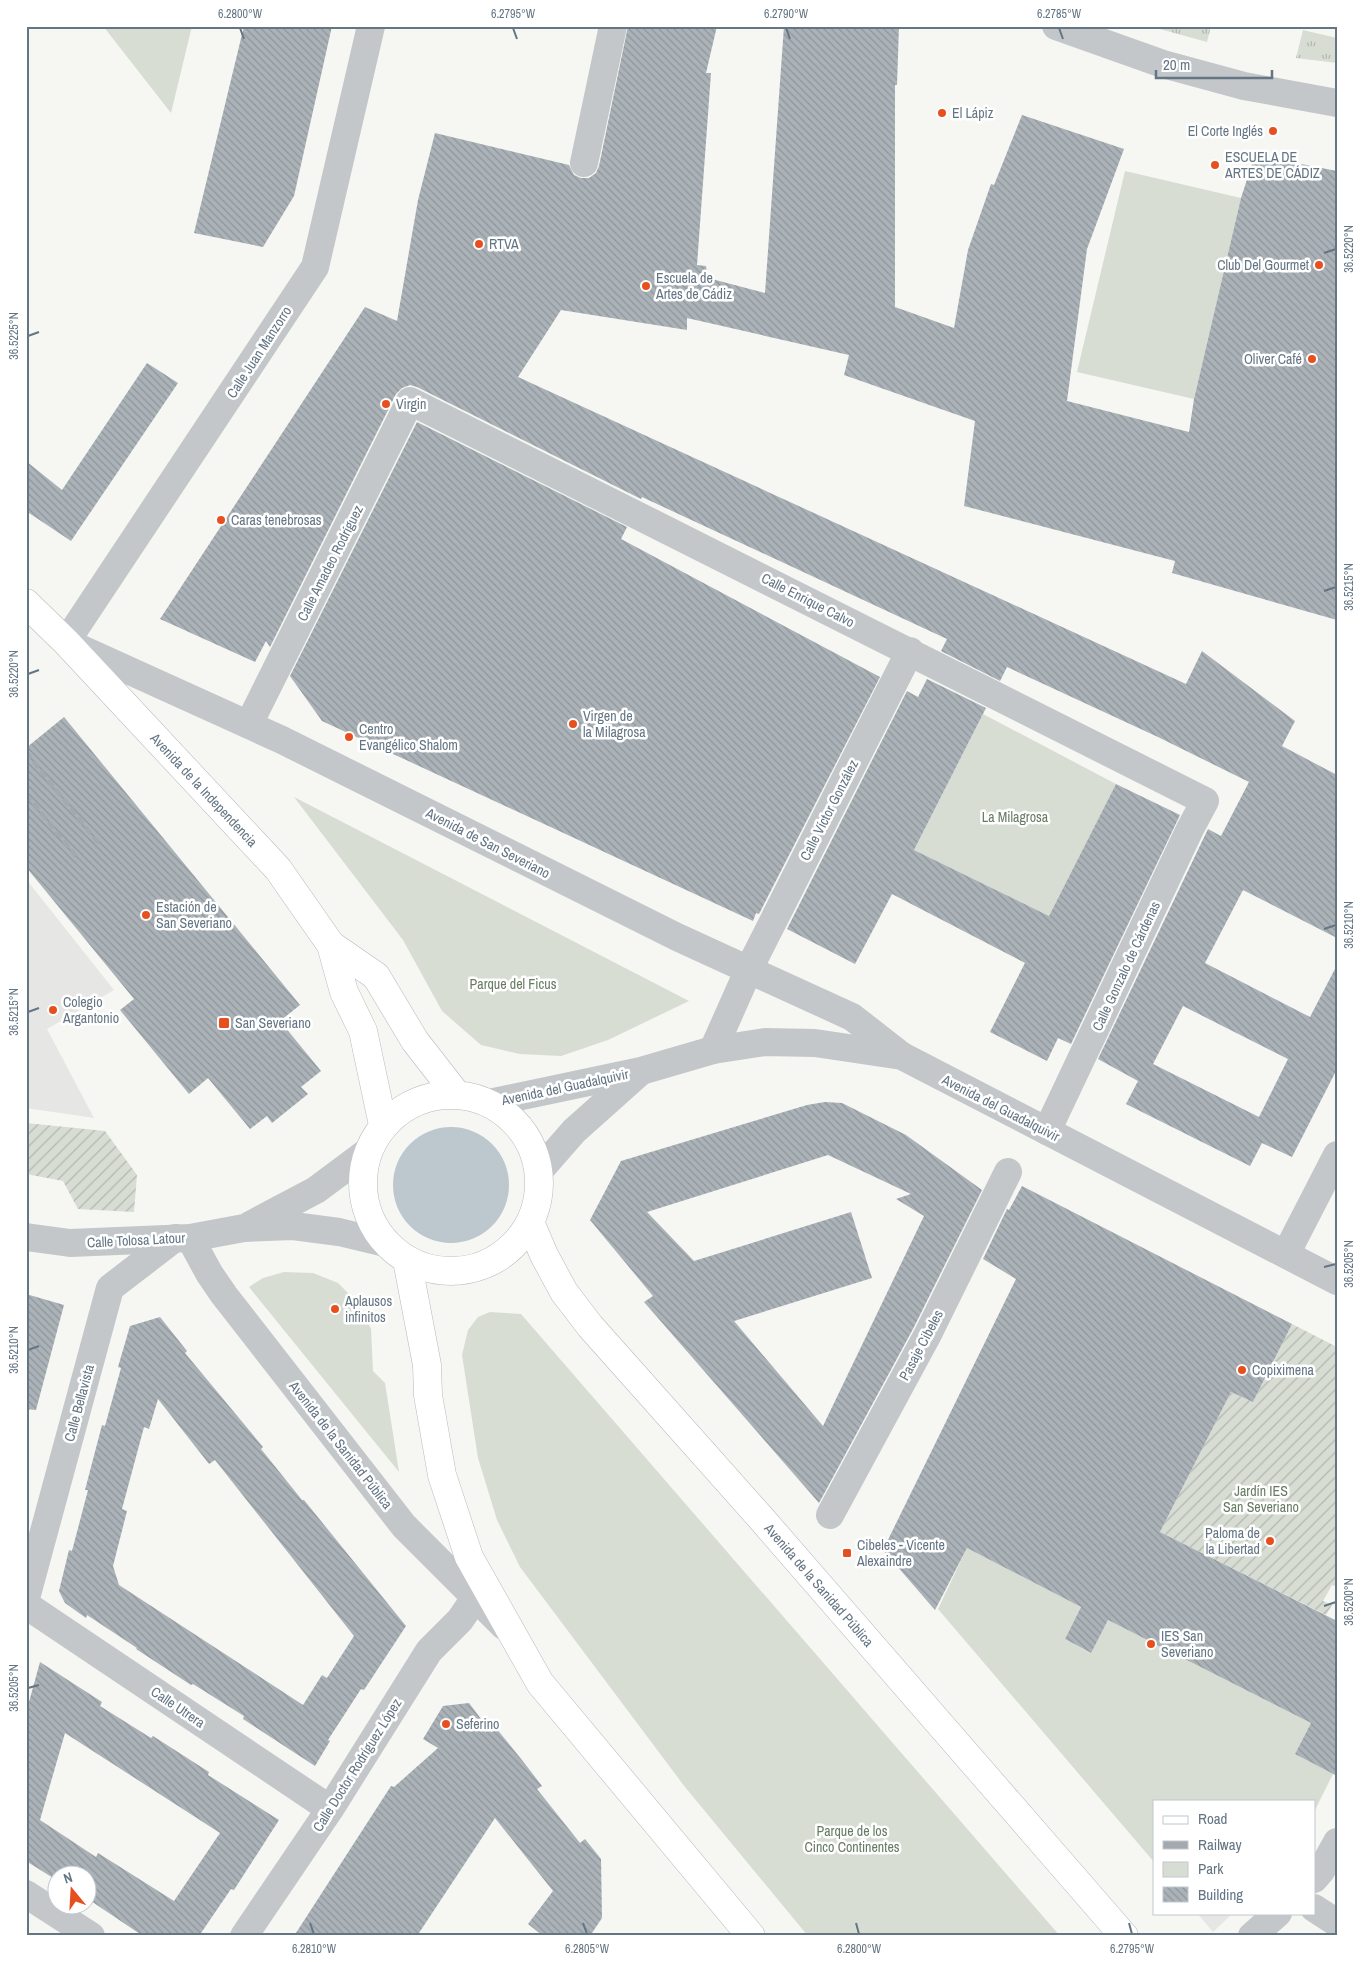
<svg xmlns="http://www.w3.org/2000/svg" width="1363" height="1962" viewBox="0 0 1363 1962" font-family="'Archivo Narrow',sans-serif">
<defs>
<pattern id="grass-tufts" width="24" height="20" patternUnits="userSpaceOnUse" patternTransform="scale(1.25)"><rect width="24" height="20" fill="#d7ddd3"/><path d="M3 7l-1-3M5 7V3M7 7l1-3M15 17l-1-3M17 17v-4M19 17l1-3" fill="none" stroke="#b2b8b1"/></pattern>
<pattern id="garden-furrows" width="10" height="10" patternUnits="userSpaceOnUse" patternTransform="scale(1.25)"><rect width="10" height="10" fill="#d7ddd3"/><path d="M-1 1l2-2M0 10L10 0M9 11l2-2" fill="none" stroke="#b2b8b1"/></pattern>
<pattern id="building-back-hatch" width="6" height="6" patternUnits="userSpaceOnUse" patternTransform="scale(1.25)"><rect width="6" height="6" fill="#abb3b8"/><path d="M-1 5l2 2M0 0l6 6M5-1l2 2" fill="none" stroke="#8f969b"/></pattern>
</defs>
<rect width="100%" height="100%" fill="#f6f6f2"/>
<!-- built -->
<path fill="#e6e7e5" d="M26 879 114 990 47 1029 94 1118 26 1108Z
M1197 1913H1233L1213 1932Z"/>
<!-- grass -->
<path fill="url(#grass-tufts)" d="M1149 26H1211L1207 42Z
M1303 30 1337 38V63L1296 58Z"/>
<!-- park -->
<path fill="#d7ddd3" d="M103 26H192L171 113Z
M1125 171 1241 198 1194 399 1077 372Z
M983 714 1116 784 1049 916 914 850Z
M294 797 689 1001 608 1040 561 1056 520 1054 481 1045 442 1011 403 940Z
M284 1272 313 1273 338 1283 359 1304 371 1329 373 1371 385 1383 399 1472 249 1287 263 1278Z
M490 1312 521 1314 1060 1936H808L685 1787 520 1567 497 1520 478 1458 462 1355 468 1330 478 1317Z
M967 1548 1081 1607 1065 1639 1090 1653 1108 1620 1311 1723 1295 1754 1333 1774 1314 1812V1801H1154V1862L938 1609Z"/>
<!-- garden -->
<path fill="url(#garden-furrows)" d="M26 1123 105 1131 137 1175 134 1212 78 1209 63 1181 26 1174Z
M1292 1324 1337 1347V1587L1332 1585 1323 1601 1332 1605 1326 1615 1160 1532 1231 1392 1253 1402Z"/>
<!-- water -->
<path fill="#bcc8cd" d="M393 1185a58 58 0 1 1 116 0a58 58 0 1 1-116 0Z"/>
<!-- building -->
<path fill="url(#building-back-hatch)" fill-rule="evenodd" d="M244 26H332L294 196 263 247 194 233Z
M628 26H717L706 73H711L697 265 706 266 708 278 765 293 784 26H899L897 85H895V307L954 328 968 250 991 184 994 185 1022 115 1124 149 1087 249 1067 401 1189 432 1194 399 1241 198 1255 155 1337 171V620L1172 573 1175 561 964 506 975 421 844 375 849 355 687 318V330L561 310 518 377 1186 684 1202 651 1295 721 1282 746 1337 775V938L1243 890 1205 963 1310 1017 1337 965V1069L1292 1157 1262 1143 1250 1166 1126 1104 1138 1081 1098 1059 1208 829 1221 836 1249 782 1158 737 1007 667 1000 681 941 651 947 639 642 497 641 499 417 387 410 385 402 388 396 394 270 647 266 641 255 662 160 619 365 307 397 321 418 200 435 133 569 165 574 175 581 178H589L596 173 599 166ZM1183 1006 1288 1059 1259 1117 1153 1064Z
M147 363 178 383 71 541 26 511V461L62 490Z
M417 422 627 527 621 539 880 677 759 914 756 913 753 921 322 721 290 676Z
M927 679 986 708 914 850 1049 916 1116 784 1180 815 1071 1044 1058 1038 1047 1061 990 1032 1025 963 892 894 855 964 787 929 907 691 918 697Z
M64 717 300 1005 280 1021 321 1071 301 1087 308 1094 272 1123 267 1116 250 1129 208 1078 189 1094 120 1010 134 999 26 867V748Z
M825 1102 842 1103 906 1135 982 1190 914 1327 819 1503 644 1302 653 1296 590 1220 621 1161 807 1105ZM828 1155 911 1194 896 1199 924 1216 823 1426 734 1321 872 1278 851 1212 694 1261 647 1212Z
M1022 1186 1292 1324 1253 1402 1231 1392 1160 1532 1337 1621V1776L1295 1754 1311 1723 1108 1620 1091 1653 1065 1639 1081 1607 967 1548 935 1610 883 1550 1016 1279 983 1259 1007 1209 1009 1210Z
M26 1294 64 1305 36 1410 26 1409Z
M160 1317 187 1351 185 1353 263 1447 261 1449 302 1500H304L406 1626 364 1690 361 1689 328 1740 330 1741 315 1766 243 1719 244 1716 193 1684 191 1685 136 1649 137 1648 87 1615 86 1618 65 1603 59 1591 69 1550 72 1551 88 1490H85L102 1425 105 1426 121 1368 118 1367 130 1326ZM158 1399 209 1464 215 1460 354 1636 327 1678 322 1675 303 1705 119 1585 113 1566 127 1511 122 1509 144 1427 149 1429Z
M40 1662 102 1702 100 1706 151 1738 153 1736 209 1772 208 1775 279 1820 234 1890 231 1889 199 1936H143L88 1899V1874H58V1881L26 1861V1713ZM65 1733 220 1833 174 1901 98 1853 96 1857 40 1820Z
M469 1703 491 1732 496 1728 522 1760 542 1786 537 1789 580 1843 585 1839 601 1859 602 1918 590 1936H543L528 1924 553 1891 495 1818 417 1936H294L391 1786 394 1787 438 1748 423 1739 443 1706Z"/>
<g fill="none" stroke-linecap="round" stroke-linejoin="round">
<defs>
<path id="secondary" d="M26 603 66 642 278 869 331 945 376 976 415 1041 457 1095
M331 945 344 992 363 1031 383 1125
M363 1183a88 88 0 1 1 176 0a88 88 0 1 1-176 0Z
M530 1222 544 1255 564 1292 590 1326 760 1517 1124 1936
M407 1260 427 1365 428 1395 442 1475 469 1557 540 1683 751 1936"/>
</defs>
<!-- secondary casing -->
<use href="#secondary" stroke="#b5babf" stroke-width="29"/>
<!-- pedestrian -->
<path stroke="#c3c7ca" stroke-width="28" d="M830 1515 928 1334 1008 1172"/>
<!-- minor -->
<path stroke="#c3c7ca" stroke-width="28" d="M371 26 315 267 66 642 282 740 677 937 852 1017 902 1056
M1056 26 1163 64 1244 86 1337 103
M584 163 613 26
M249 724 410 401 1205 801 1190 829 1047 1131
M713 1050 749 969 910 651
M190 1238 209 1273 224 1295 404 1526 504 1626
M1286 1254 1337 1155
M26 1598 110 1288 175 1238
M26 1605 330 1809
M1314 1879 1321 1871 1337 1842
M26 1894 91 1936
M1314 1908 1337 1923
M244 1936 330 1809 429 1651 460 1620 475 1598
M1252 1936 1278 1913"/>
<!-- tertiary -->
<path stroke="#c3c7ca" stroke-width="28" d="M489 1103 641 1071 713 1050 765 1042 815 1043 902 1056 1337 1281
M539 1171 574 1131 640 1072
M250 1225 316 1190 367 1152
M26 1237 70 1243 190 1238 244 1228 293 1226 339 1232 385 1243"/>
<!-- secondary -->
<use href="#secondary" stroke="#fff" stroke-width="28"/>
<!-- rail -->
<path stroke="#a3a9af" stroke-width="4" stroke-dasharray="8 4" stroke-linecap="butt" d="M26 752 99 844
M26 794 79 860"/>
</g>
<!-- ticks -->
<path fill="none" stroke="#647584" stroke-width="2" d="M240 28 244 39M513 28 517 39M786 28 790 39M1059 28 1063 39M1324 253 1336 249M28 336 39 332M1324 591 1336 587M28 674 39 670M1324 929 1336 925M28 1012 39 1008M1324 1267 1336 1264M28 1350 39 1346M1324 1606 1336 1602M28 1688 39 1685M310 1923 314 1934M583 1923 587 1934M856 1923 859 1934M1129 1923 1132 1934"/>
<!-- markers -->
<g fill="#e84f1f" stroke="#fff" stroke-width="2">
<circle cx="942" cy="113" r="5"/>
<circle cx="1273" cy="131" r="5"/>
<circle cx="1215" cy="165" r="5"/>
<circle cx="479" cy="244" r="5"/>
<circle cx="1319" cy="265" r="5"/>
<circle cx="646" cy="286" r="5"/>
<circle cx="1312" cy="359" r="5"/>
<circle cx="386" cy="404" r="5"/>
<circle cx="221" cy="520" r="5"/>
<circle cx="573" cy="724" r="5"/>
<circle cx="349" cy="737" r="5"/>
<circle cx="146" cy="915" r="5"/>
<circle cx="53" cy="1010" r="5"/>
<rect x="218" y="1017" width="12" height="12" rx="2.5"/>
<circle cx="335" cy="1309" r="5"/>
<circle cx="1242" cy="1370" r="5"/>
<circle cx="1270" cy="1541" r="5"/>
<rect x="842" y="1548" width="10" height="10" rx="2.5"/>
<circle cx="1151" cy="1644" r="5"/>
<circle cx="446" cy="1724" r="5"/>
</g>
<g text-anchor="middle" dominant-baseline="central" stroke-width="5" stroke-linejoin="round" paint-order="stroke">
<!-- poi labels -->
<g font-size="14" fill="#647584" stroke="#fff" text-anchor="start">
<text x="952" y="113">El Lápiz</text>
<text x="1263" y="131" text-anchor="end">El Corte Inglés</text>
<text x="1225" y="157">ESCUELA DE<tspan x="1225" dy="16">ARTES DE CÁDIZ</tspan></text>
<text x="489" y="244">RTVA</text>
<text x="1309" y="265" text-anchor="end">Club Del Gourmet</text>
<text x="656" y="278">Escuela de<tspan x="656" dy="16">Artes de Cádiz</tspan></text>
<text x="1302" y="359" text-anchor="end">Oliver Café</text>
<text x="396" y="404">Virgin</text>
<text x="231" y="520">Caras tenebrosas</text>
<text x="583" y="716">Virgen de<tspan x="583" dy="16">la Milagrosa</tspan></text>
<text x="359" y="729">Centro<tspan x="359" dy="16">Evangélico Shalom</tspan></text>
<text x="156" y="907">Estación de<tspan x="156" dy="16">San Severiano</tspan></text>
<text x="63" y="1002">Colegio<tspan x="63" dy="16">Argantonio</tspan></text>
<text x="235" y="1023">San Severiano</text>
<text x="345" y="1301">Aplausos<tspan x="345" dy="16">infinitos</tspan></text>
<text x="1252" y="1370">Copiximena</text>
<text x="1260" y="1533" text-anchor="end">Paloma de<tspan x="1260" dy="16">la Libertad</tspan></text>
<text x="857" y="1545">Cibeles - Vicente<tspan x="857" dy="16">Alexaindre</tspan></text>
<text x="1161" y="1636">IES San<tspan x="1161" dy="16">Severiano</tspan></text>
<text x="456" y="1724">Seferino</text>
</g>
<!-- street labels -->
<g font-size="14" fill="#647584" stroke="#fff">
<text transform="translate(259 352) rotate(-57)">Calle Juan Manzorro</text>
<text transform="translate(330 563) rotate(-63)">Calle Amadeo Rodríguez</text>
<text transform="translate(808 600) rotate(27)">Calle Enrique Calvo</text>
<text transform="translate(204 790) rotate(47)">Avenida de la Independencia</text>
<text transform="translate(829 810) rotate(-63)">Calle Víctor González</text>
<text transform="translate(488 843) rotate(27)">Avenida de San Severiano</text>
<text transform="translate(1126 966) rotate(-65)">Calle Gonzalo de Cárdenas</text>
<text transform="translate(565 1087) rotate(-12)">Avenida del Guadalquivir</text>
<text transform="translate(1001 1108) rotate(27)">Avenida del Guadalquivir</text>
<text transform="translate(136 1240) rotate(-3)">Calle Tolosa Latour</text>
<text transform="translate(921 1345) rotate(-62)">Pasaje Cibeles</text>
<text transform="translate(79 1403) rotate(-75)">Calle Bellavista</text>
<text transform="translate(341 1445) rotate(52)">Avenida de la Sanidad Pública</text>
<text transform="translate(819 1585) rotate(49)">Avenida de la Sanidad Pública</text>
<text transform="translate(178 1707) rotate(34)">Calle Utrera</text>
<text transform="translate(357 1765) rotate(-58)">Calle Doctor Rodríguez López</text>
</g>
<!-- park labels -->
<g font-size="14" fill="#677b63" stroke="#fff">
<text x="1015" y="817">La Milagrosa</text>
<text x="513" y="984">Parque del Ficus</text>
<text x="1261" y="1491">Jardín IES<tspan x="1261" dy="16">San Severiano</tspan></text>
<text x="852" y="1831">Parque de los<tspan x="852" dy="16">Cinco Continentes</tspan></text>
</g>
</g>
<!-- border -->
<rect width="1363" height="1962" fill="none" stroke="#ffffff" stroke-width="55"/>
<!-- legend -->
<rect x="1153" y="1800" width="162" height="115" fill="#ffffff" stroke="#c1c8ce"/>
<rect x="1163" y="1816" width="25" height="8" fill="#ffffff" stroke="#c1c8ce"/>
<text x="1198" y="1824" font-size="15" fill="#647584">Road</text>
<rect x="1163" y="1841" width="25" height="8" fill="#a3a9af" stroke="#c1c8ce"/>
<text x="1198" y="1850" font-size="15" fill="#647584">Railway</text>
<rect x="1163" y="1862" width="25" height="15" fill="#d7ddd3" stroke="#c1c8ce"/>
<text x="1198" y="1874" font-size="15" fill="#647584">Park</text>
<rect x="1163" y="1887" width="25" height="15" fill="url(#building-back-hatch)" stroke="#c1c8ce"/>
<text x="1198" y="1900" font-size="15" fill="#647584">Building</text>
<!-- north arrow -->
<g transform="translate(72 1890) rotate(342)"><circle r="24" fill="#ffffff" stroke="#c1c8ce"/>
<path d="M0-4L9 19L0 12L-9 19Z" fill="#e84f1f"/>
<text y="-8" font-size="14" font-weight="bold" text-anchor="middle" fill="#647584">N</text>
</g>
<!-- scale -->
<path d="M1156 70v8h116v-8" fill="none" stroke="#647584" stroke-width="2.5"/>
<text x="1163" y="70" font-size="15" fill="#647584" stroke="#ffffff" stroke-width="4" paint-order="stroke">20 m</text>
<rect x="28" y="28" width="1308" height="1906" fill="none" stroke="#647584" stroke-width="2"/>
<g font-size="12" text-anchor="middle" fill="#647584">
<text x="240" y="18">6.2800°W</text>
<text x="513" y="18">6.2795°W</text>
<text x="786" y="18">6.2790°W</text>
<text x="1059" y="18">6.2785°W</text>
<text transform="translate(1349 249) rotate(-90)" y="4">36.5220°N</text>
<text transform="translate(14 336) rotate(-90)" y="4">36.5225°N</text>
<text transform="translate(1349 587) rotate(-90)" y="4">36.5215°N</text>
<text transform="translate(14 674) rotate(-90)" y="4">36.5220°N</text>
<text transform="translate(1349 925) rotate(-90)" y="4">36.5210°N</text>
<text transform="translate(14 1012) rotate(-90)" y="4">36.5215°N</text>
<text transform="translate(1349 1264) rotate(-90)" y="4">36.5205°N</text>
<text transform="translate(14 1350) rotate(-90)" y="4">36.5210°N</text>
<text transform="translate(1349 1602) rotate(-90)" y="4">36.5200°N</text>
<text transform="translate(14 1688) rotate(-90)" y="4">36.5205°N</text>
<text x="314" y="1953">6.2810°W</text>
<text x="587" y="1953">6.2805°W</text>
<text x="859" y="1953">6.2800°W</text>
<text x="1132" y="1953">6.2795°W</text>
</g>
</svg>
